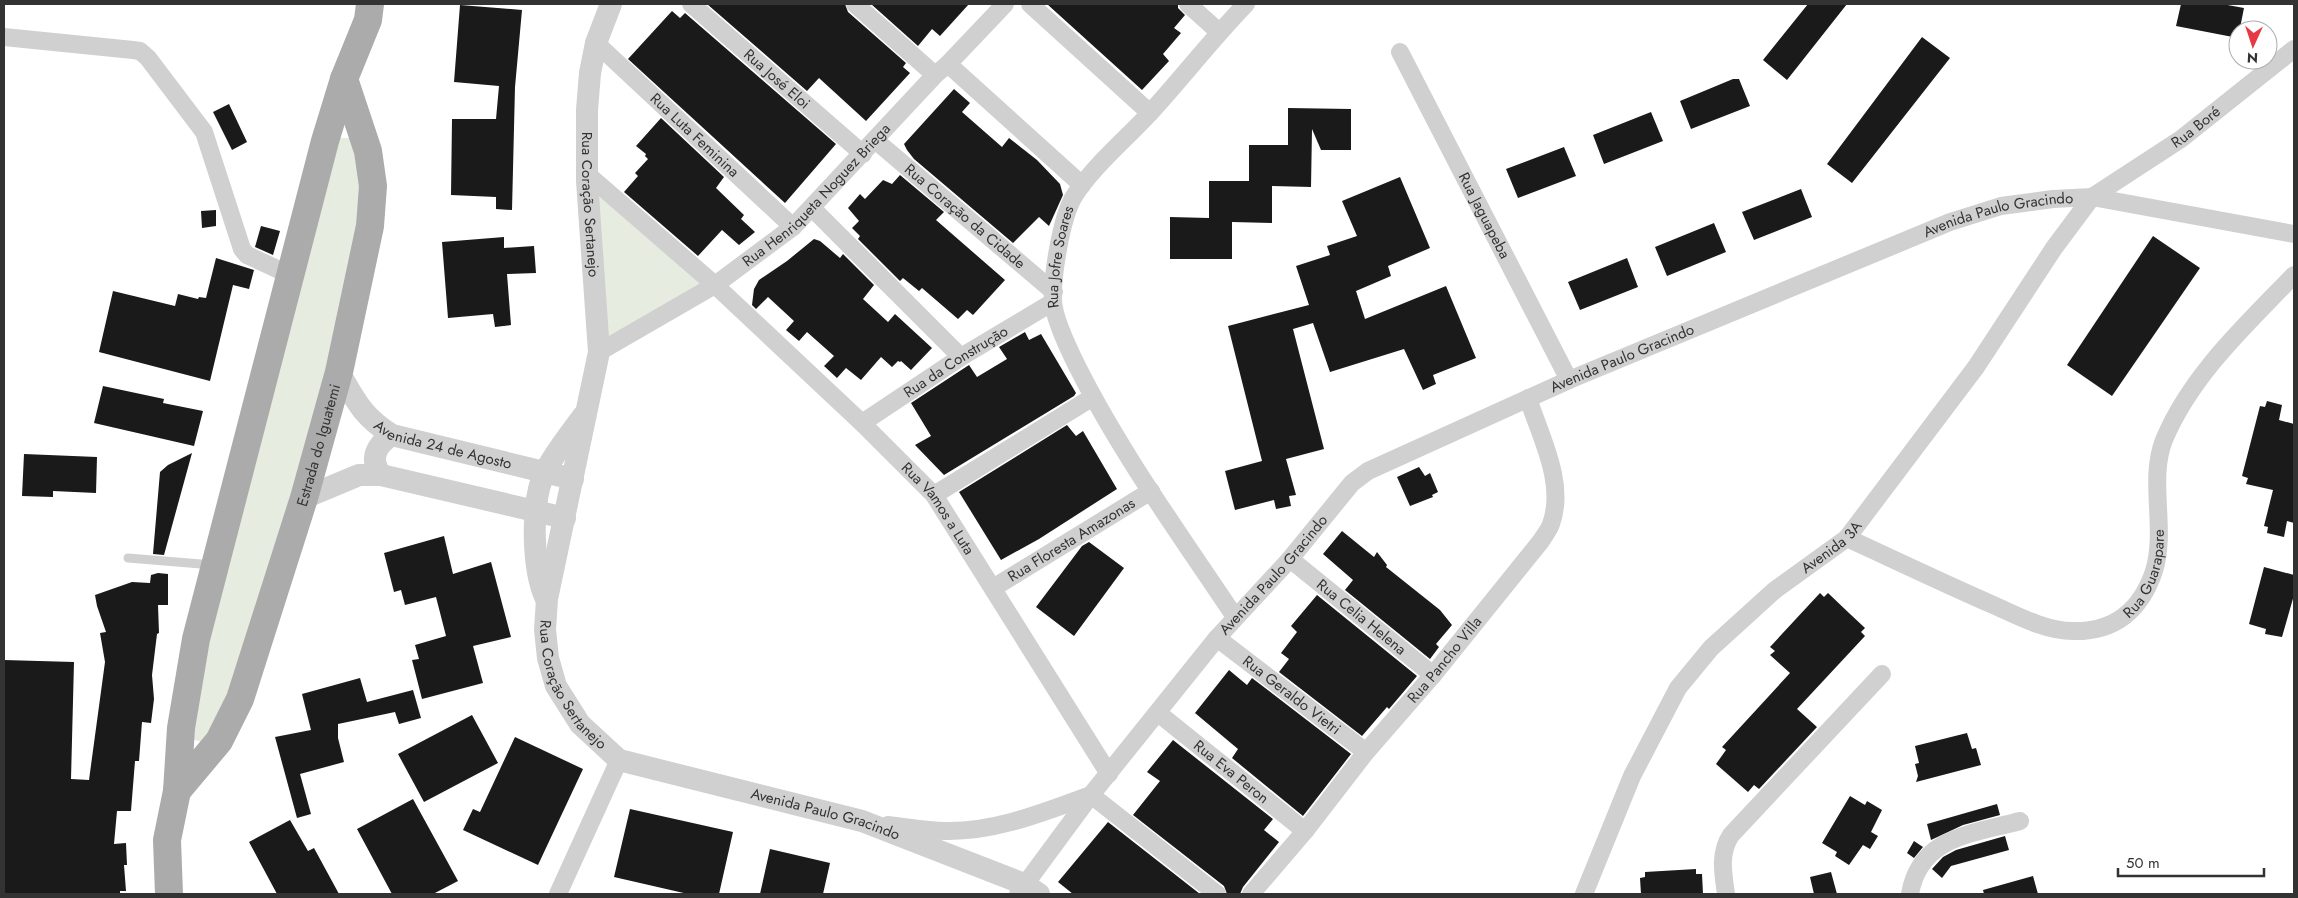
<svg xmlns="http://www.w3.org/2000/svg" width="2298" height="898" viewBox="0 0 2298 898" font-family="Jost,sans-serif">
<rect width="100%" height="100%" fill="#fff"/>
<!-- green -->
<path fill="#e6ecdf" d="M334 138H348L357 142 373 186 252 667 206 743 191 739 196 639Z
M588 178 712 285 600 348Z"/>
<!-- building -->
<path fill="#1a1a1a" d="M707 4H845L848 12 906 63 903 67 910 73 866 121 819 78 807 91Z
M871 4H969L940 36 932 29 918 46Z
M1047 4H1178V8L1185 15 1174 28 1181 33 1163 54 1169 61 1142 90Z
M1808 4H1847L1787 80 1763 60Z
M2181 4H2222L2244 8 2238 38 2176 26Z
M460 5 522 10 515 87 512 210 496 209V197L451 195 452 119H496L499 86 454 82Z
M672 11 680 18 685 13 836 144 785 203 628 59Z
M1922 37 1950 58 1852 183 1827 164Z
M1733 79H1739L1750 106 1691 129 1680 101Z
M954 89 970 103 962 112 1002 147 1009 138 1037 160 1060 184 1063 195 1049 226 1039 217 1013 243 914 159 907 150 904 144Z
M229 104 247 142 232 150 213 112Z
M1288 108 1351 109V150H1321L1312 129 1311 187 1272 186V223L1232 222V259H1170V217L1209 218V181H1249V145H1288Z
M1651 112 1663 141 1604 164 1593 135Z
M661 118 724 177 716 188 744 215 741 219 755 232 739 245 722 230 698 256 624 192 638 176 635 173 648 159 645 156 646 154 636 146Z
M1564 147 1576 176 1518 198 1506 169Z
M900 175 944 212 936 220 1005 280 973 315 967 310 958 319 922 288 919 291 903 278 900 281 858 239 860 236 852 228 859 221 848 208 860 194 865 199 883 180 892 184Z
M1400 177 1430 248 1388 266 1391 276 1356 291 1365 319 1446 286 1476 358 1433 375 1436 384 1423 390 1404 349 1330 372 1313 323 1293 329 1324 449 1286 459 1296 495 1289 496 1291 506 1276 509 1274 500 1235 510 1225 471 1262 461 1228 326 1309 305 1296 266 1330 255 1327 246 1357 236 1342 201Z
M1801 189 1812 217 1754 240 1742 212Z
M216 210V226L202 228 201 211Z
M1714 223 1726 252 1667 276 1655 247Z
M261 226 280 231 273 255 255 247Z
M2153 236 2200 268 2112 396 2067 365Z
M504 237V248L534 246 536 273 507 274 511 325 495 327 493 314 448 318 442 242Z
M814 239 820 241 840 258 843 254 874 285 863 299 875 310 888 322 895 314 932 348 911 370 901 361 900 362 898 361 892 367 881 357 861 380 846 368 837 378 824 366 834 356 807 332 799 341 786 330 794 321 768 297 756 309 752 305 754 289 759 280 787 261Z
M216 258 254 270 249 289 233 285 210 381 99 352 113 291 175 306 178 294 198 299 199 297 206 298Z
M1627 258 1638 287 1580 310 1568 282Z
M1025 332 1029 340 1041 334 1076 393 1074 396 944 475 915 445 931 436 911 403 969 365 977 377 1007 359 999 347Z
M103 386 164 399 163 403 203 411 194 446 94 423Z
M2267 401 2282 405 2279 420 2294 424V523L2287 521 2284 537 2267 533 2268 527 2264 526 2273 490 2246 484 2248 478 2242 476 2260 406 2265 407Z
M1067 425 1076 436 1083 431 1117 489 1039 539 1001 560 959 492Z
M192 453 164 555 153 554 160 472 168 465Z
M24 454 97 457 96 493 53 491V497L22 496Z
M1419 467 1425 476 1430 473 1438 492 1432 495 1433 497 1410 506 1397 477Z
M1342 531 1374 557 1377 552 1387 565 1386 567 1440 610 1452 625 1436 644 1439 647 1430 659 1345 590 1353 580 1323 554Z
M444 536 453 574 491 562 511 637 473 646 483 683 422 699 412 660 419 659 415 645 446 636 436 597 405 605 401 590 394 592 384 553Z
M1089 542 1124 568 1074 636 1036 607 1082 546Z
M2264 567 2294 575V595L2282 637 2265 634 2266 629 2249 624Z
M158 573 168 574V605H158L159 633 157 634 152 675 154 699 151 723 142 722 139 761H135L131 811H117L114 844 126 843 127 865H124L126 891H120V894H4V660L74 662 71 779 89 780 105 662 100 633 106 632 97 606 95 595 132 582 150 583 151 575Z
M1820 593 1824 597 1828 593 1849 613 1865 628 1861 632 1865 636 1797 709 1817 727 1759 789 1754 785 1748 792 1716 764 1726 750 1722 747 1790 673 1770 655 1775 651 1770 647Z
M1317 595 1417 676 1389 709 1387 707 1362 736 1279 672 1289 659 1281 653 1297 632 1291 626Z
M1229 670 1247 685 1252 678 1351 754 1303 816 1232 758 1238 749 1195 713Z
M360 678 367 702 413 690 421 718 399 724 395 712 338 724V738L344 762 300 774 311 814 297 818 275 737 311 730 302 694Z
M472 715 498 763 424 802 398 754Z
M1967 733 1972 749 1976 748 1981 765 1916 782 1918 776 1915 764 1919 763 1915 746Z
M515 737 583 769 538 865 463 830 473 809 480 812Z
M1173 740 1273 819 1264 830 1279 842 1243 887 1240 894H1227L1224 886 1133 815 1160 781 1147 772Z
M1850 796 1865 805 1867 801 1882 810 1871 832 1878 836 1870 849 1863 845 1849 865 1835 856 1837 852 1822 843Z
M413 799 458 881 433 894H392L357 829Z
M1997 804 2000 815 1963 825 1931 840 1927 824Z
M630 809 733 832 719 894H688L614 877Z
M290 820 308 851 314 848 339 894H277L249 842Z
M1108 822 1200 894H1073L1058 882Z
M2005 836 2009 850 1951 866 1942 878 1932 869 1943 857 1956 850Z
M1914 841 1923 847 1914 858 1907 853Z
M770 849 830 863 823 894H760Z
M1696 869V874H1702L1703 894H1641L1640 878 1645 877V872Z
M1831 872 1837 894H1814L1810 877Z
M2033 876 2038 894H1984L1983 890Z"/>
<g fill="none" stroke-linecap="round" stroke-linejoin="round">
<!-- service -->
<path stroke="#d0d0d0" stroke-width="9" d="M128 558 213 565"/>
<!-- minor -->
<g stroke="#d0d0d0" stroke-width="18">
<path id="s1" d="M691 4 863 154"/>
<path d="M855 4 935 75"/>
<path d="M1030 4 1150 113"/>
<path d="M1188 4 1219 32"/>
<path d="M4 37 133 50 140 51 148 58 204 132 242 249 247 255 290 275"/>
<path id="s2" d="M596 43 793 227"/>
<path id="s3" d="M1400 52 1569 380"/>
<path d="M948 64 1082 185"/>
<path id="s4" d="M875 140 1054 292"/>
<path id="s5" d="M587 174 715 285 862 423 934 495 1109 774"/>
<path d="M812 208 961 357"/>
<path id="s6" d="M599 352 715 285 793 227 935 75 948 64 1005 4"/>
<path id="s7" d="M862 423 961 357 1053 302"/>
<path d="M934 495 1093 397"/>
<path id="s8" d="M1847 538C1895 560 1943 583 1991 604 2016 615 2045 631 2073 631 2115 632 2141 610 2154 571 2167 529 2148 480 2164 440 2191 375 2246 325 2294 275"/>
<path id="s9" d="M1290 559 1433 675"/>
<path id="s10" d="M993 588 1151 491"/>
<path id="s11" d="M1235 617C1181 536 1122 455 1078 368 1070 352 1054 319 1053 301 1052 276 1061 220 1073 198 1090 169 1126 139 1149 114 1182 78 1212 39 1246 4"/>
<path id="s12" d="M1217 638 1366 752"/>
<path id="s13" d="M1158 713 1305 831"/>
<path d="M888 825C907 827 926 831 945 831 996 832 1044 812 1091 795L1217 894"/>
<path d="M558 894 619 760"/>
<path id="s14" d="M1018 894 1091 795 1217 638 1290 559 1352 483 1368 471 1569 380 1950 222 2001 206 2053 199 2092 197 2294 234"/>
<path id="s15" d="M1251 894 1305 831 1366 752 1433 675 1541 541C1544 536 1549 530 1551 524 1566 483 1540 436 1528 398"/>
<path id="s16" d="M1584 894 1632 776 1678 688 1711 648 1775 590 1847 538 1976 367 2054 248 2092 197 2181 139 2294 49"/>
<path d="M1726 894C1723 873 1719 853 1731 835L1882 674"/>
<path d="M1910 894C1920 836 1973 834 2020 821"/>
</g>
<!-- tertiary -->
<g stroke="#d0d0d0" stroke-width="22">
<path id="s17" d="M611 4 596 43 590 73 587 110V181L599 352 547 599 545 630 548 658 556 686 580 724 619 760 862 821 1024 884 1039 894"/>
<path id="s18" d="M339 372C356 401 362 416 392 435L573 479"/>
<path d="M381 475C369 459 376 445 392 435"/>
<path d="M304 498 359 475H381L565 518"/>
<path d="M546 599C532 570 530 499 546 470 556 451 570 434 583 416"/>
</g>
<!-- primary -->
<g stroke="#ababab" stroke-width="28">
<path id="s19" d="M177 791 219 741 240 699 304 498 339 372 370 226 373 186 368 151 344 79"/>
<path d="M169 894 167 840 177 791 181 728 196 639 325 141 344 79 368 20 370 4"/>
</g>
</g>
<g text-anchor="middle" dominant-baseline="central" stroke-width="5" stroke-linejoin="round" paint-order="stroke">
<!-- street labels -->
<g font-size="15" fill="#333" stroke="#fff">
<text stroke="none"><textPath href="#s1" startOffset="114">Rua José Eloi</textPath></text>
<text stroke="none"><textPath href="#s16" startOffset="999">Rua Boré</textPath></text>
<text stroke="none"><textPath href="#s2" startOffset="135">Rua Luta Feminina</textPath></text>
<text stroke="none"><textPath href="#s6" startOffset="270">Rua Henriqueta Noguez Briega</textPath></text>
<text stroke="none"><textPath href="#s17" startOffset="204">Rua Coração Sertanejo</textPath></text>
<text stroke="none"><textPath href="#s3" startOffset="184">Rua Jaguapeba</textPath></text>
<text stroke="none"><textPath href="#s4" startOffset="118">Rua Coração da Cidade</textPath></text>
<text stroke="none"><textPath href="#s14" startOffset="1232">Avenida Paulo Gracindo</textPath></text>
<text stroke="none"><textPath href="#s11" startOffset="411">Rua Jofre Soares</textPath></text>
<text stroke="none"><textPath href="#s14" startOffset="828">Avenida Paulo Gracindo</textPath></text>
<text stroke="none"><textPath href="#s7" startOffset="112">Rua da Construção</textPath></text>
<text stroke="none"><textPath href="#s18" startOffset="135">Avenida 24 de Agosto</textPath></text>
<text stroke="none"><textPath href="#s19" startOffset="378">Estrada do Iguatemi</textPath></text>
<text stroke="none"><textPath href="#s5" startOffset="486">Rua Vamos a Luta</textPath></text>
<text stroke="none"><textPath href="#s10" startOffset="92">Rua Floresta Amazonas</textPath></text>
<text stroke="none"><textPath href="#s16" startOffset="436">Avenida 3A</textPath></text>
<text stroke="none"><textPath href="#s8" startOffset="349">Rua Guarapare</textPath></text>
<text stroke="none"><textPath href="#s14" startOffset="409">Avenida Paulo Gracindo</textPath></text>
<text stroke="none"><textPath href="#s9" startOffset="92">Rua Celia Helena</textPath></text>
<text stroke="none"><textPath href="#s15" startOffset="304">Rua Pancho Villa</textPath></text>
<text stroke="none"><textPath href="#s17" startOffset="698">Rua Coração Sertanejo</textPath></text>
<text stroke="none"><textPath href="#s12" startOffset="94">Rua Geraldo Vietri</textPath></text>
<text stroke="none"><textPath href="#s13" startOffset="94">Rua Eva Peron</textPath></text>
<text stroke="none"><textPath href="#s17" startOffset="1004">Avenida Paulo Gracindo</textPath></text>
</g>
</g>
<!-- border -->
<rect width="2298" height="898" fill="none" stroke="#333333" stroke-width="10"/>
<!-- north arrow -->
<g transform="translate(2253 45) rotate(183)"><circle r="24" fill="#ffffff" stroke="#adadad"/>
<path d="M0-4L9 19L0 12L-9 19Z" fill="#e63946"/>
<text y="-8" font-size="14" font-weight="bold" text-anchor="middle" fill="#333333">N</text>
</g>
<!-- scale -->
<path d="M2118 868v8h146v-8" fill="none" stroke="#333333" stroke-width="2.5"/>
<text x="2126" y="868" font-size="15" fill="#333333" stroke="#ffffff" stroke-width="4" paint-order="stroke">50 m</text>
</svg>
